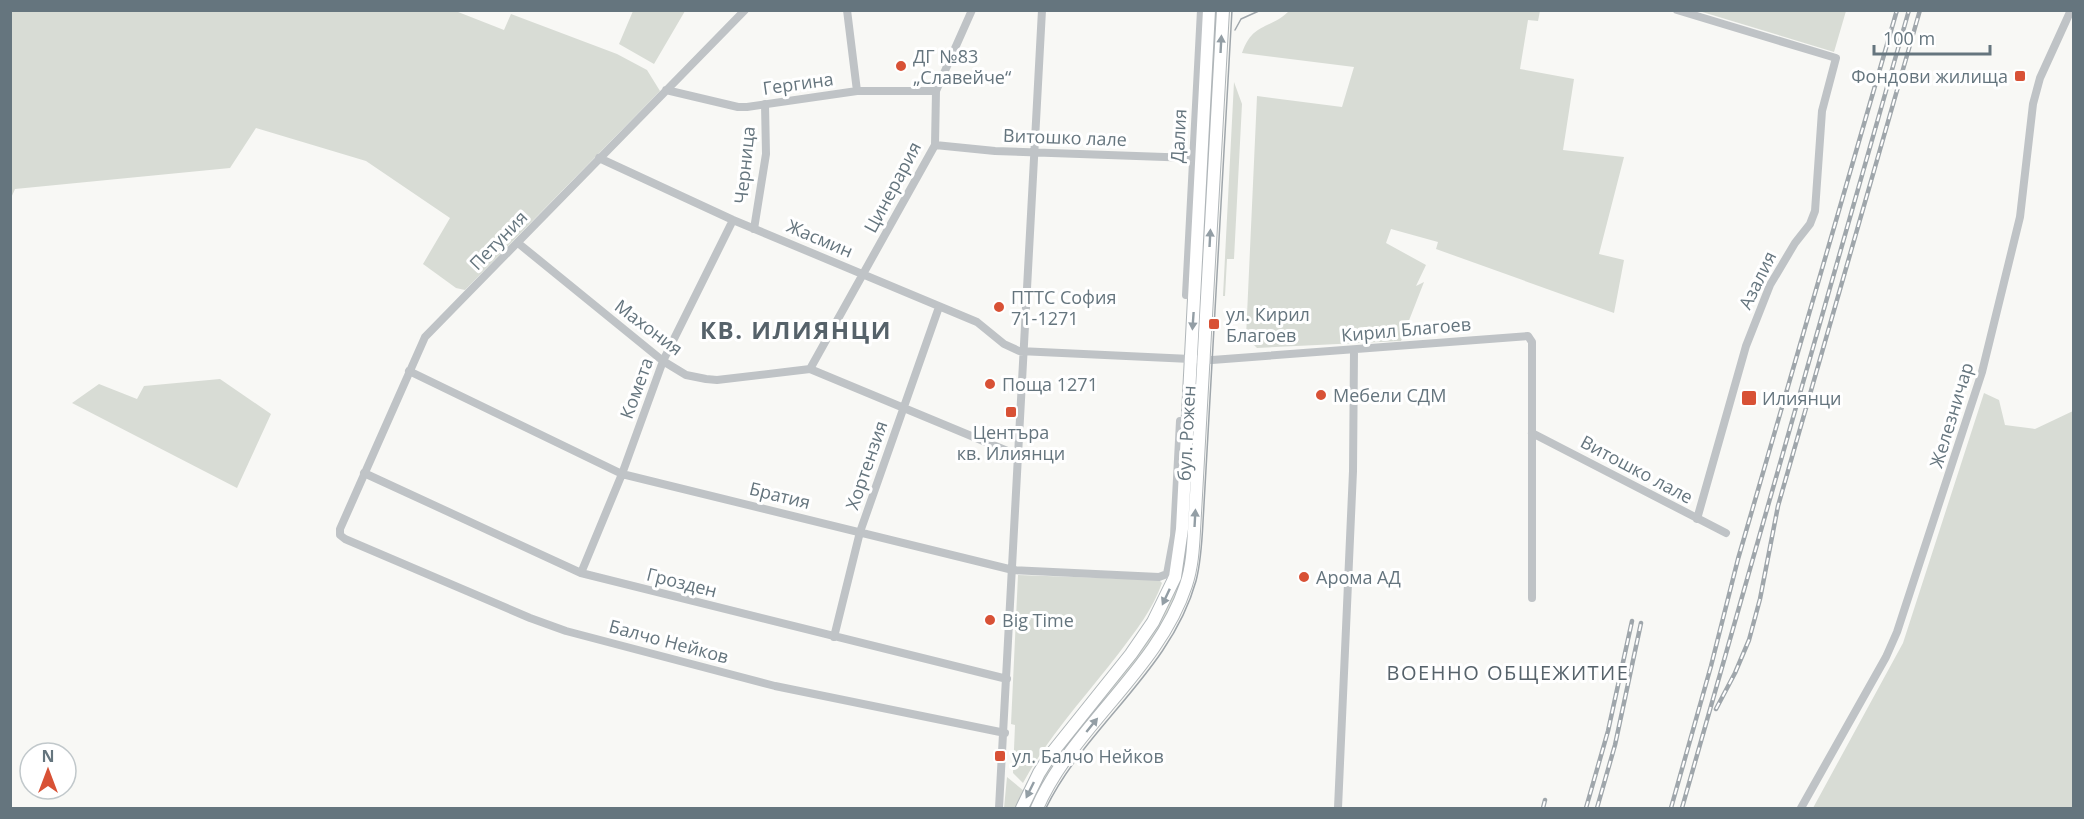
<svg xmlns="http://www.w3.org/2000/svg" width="2084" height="819" viewBox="0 0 2084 819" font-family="'Open Sans',sans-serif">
<rect width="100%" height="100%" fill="#f8f8f5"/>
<!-- green -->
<path fill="#d8dcd5" d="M453 10 504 30 511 14 617 54 647 70 660 91 465 290 456 288 423 264 450 218 366 161 256 128 230 168 15 189 11 198V11Z
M1290 10 1540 11 1538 21 1528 20 1520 69 1574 79 1563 150 1624 157 1599 254 1624 260 1614 313 1436 249 1438 242 1391 229 1386 243 1426 265 1416 286 1424 282 1401 341 1257 348 1246 337 1257 96 1342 107 1354 67 1242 53C1253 21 1271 30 1290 10Z
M633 11H685L654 64 619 44Z
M1214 11H1218L1201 340H1197Z
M1699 11H1846L1834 52Z
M1234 82 1242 104 1234 259H1227L1225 296H1223Z
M1194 377H1199L1192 502 1185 573 1176 598 1157 633 1137 660 1073 740 1032 808H1028C1040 783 1053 759 1070 737 1113 680 1171 627 1185 555Z
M220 379 271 414 237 488 72 403 99 384 137 399 144 386Z
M1984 393 1999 400 2005 425 2035 429 2073 411V808H1813L1903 643Z
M1018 575 1159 580 1162 583C1153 609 1135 632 1119 653 1087 695 1048 736 1023 783L1013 773 1015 725 1011 724Z
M1007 777 1024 791 1017 808H1004Z"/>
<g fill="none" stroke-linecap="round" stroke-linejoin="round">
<defs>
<path id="primary" d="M1022 808 1039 773 1051 754 1131 654 1153 622 1175 577 1182 529 1209 10
M1037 808C1073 726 1158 670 1186 585 1192 567 1193 549 1194 531L1223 10"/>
</defs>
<!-- primary casing -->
<use href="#primary" stroke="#b0b6b9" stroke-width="14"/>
<!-- minor -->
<path stroke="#bfc3c6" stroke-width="8" d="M745 10 425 337 340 529V535L345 539 530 618 566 631 775 686 1005 733
M847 10 857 91
M1677 10 1836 58 1822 111 1815 211 1810 224 1795 243 1770 285 1746 346 1697 519
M666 90 738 107H747L857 91H936
M935 145 995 151 1193 158
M599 158 733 220 977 322 1004 344 1019 351 1212 360 1528 336 1532 342V598
M754 229 766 154 765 104
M518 243 663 361 686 375 706 379 717 380 810 369 1017 455
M1186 295 1201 10
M810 369 935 145 936 91 972 10
M409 371 622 474 1013 570 1159 577 1167 574 1174 536 1180 421
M1532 433 1726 533
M364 473 581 573 1007 679
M581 573 622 474 663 361 733 220
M834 637 860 532 939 307
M999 808 1042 10
M1338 808 1353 471 1354 350
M1801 808 1886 657 1897 632 1982 372 2020 217 2033 104 2040 78 2071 10"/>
<!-- primary -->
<use href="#primary" stroke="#fff" stroke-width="12"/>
<!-- tram -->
<path stroke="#9fa6ab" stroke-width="1.5" d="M1235 30 1241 19 1261 10
M1046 808C1086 726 1171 671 1196 581 1201 562 1202 542 1203 522L1232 10"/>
<defs>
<path id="rail" d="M1716 709 1735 673 1749 640 1760 599 1778 506 1920 10
M1543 808 1545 800
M1586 808 1608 731 1632 621
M1597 808 1615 745 1641 623
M1671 808 1711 666 1738 559 1897 10
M1682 808 1909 10"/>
</defs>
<!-- rail casing -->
<use href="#rail" stroke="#9fa6ab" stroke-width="4.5"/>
<!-- rail -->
<use href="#rail" stroke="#fff" stroke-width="2" stroke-dasharray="7" stroke-linecap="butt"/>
</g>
<!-- one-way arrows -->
<defs><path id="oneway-solid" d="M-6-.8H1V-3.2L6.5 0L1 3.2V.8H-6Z" transform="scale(1.5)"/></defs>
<g fill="#939ea5">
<use href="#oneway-solid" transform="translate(1221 44) rotate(-87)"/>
<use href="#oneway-solid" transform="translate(1210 238) rotate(-87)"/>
<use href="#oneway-solid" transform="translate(1193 321) rotate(94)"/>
<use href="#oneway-solid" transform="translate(1195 518) rotate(-87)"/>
<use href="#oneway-solid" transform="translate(1166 597) rotate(115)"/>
<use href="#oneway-solid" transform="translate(1092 725) rotate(-51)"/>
<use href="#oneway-solid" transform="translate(1030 790) rotate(116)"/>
</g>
<!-- markers -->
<g fill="#d85135" stroke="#fff" stroke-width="2">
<circle cx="901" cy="66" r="6"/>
<rect x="2014" y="70" width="12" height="12" rx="3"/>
<circle cx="999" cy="307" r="6"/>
<rect x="1208" y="318" width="12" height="12" rx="3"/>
<circle cx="990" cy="384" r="6"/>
<circle cx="1321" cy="395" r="6"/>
<rect x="1741" y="390" width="16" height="16" rx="3"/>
<rect x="1005" y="406" width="12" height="12" rx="3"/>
<circle cx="1304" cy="577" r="6"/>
<circle cx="990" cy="620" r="6"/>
<rect x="994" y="750" width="12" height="12" rx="3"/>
</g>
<g text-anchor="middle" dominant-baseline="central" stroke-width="6" stroke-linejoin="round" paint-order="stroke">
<!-- poi labels -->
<g font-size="18" fill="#65757e" stroke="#fff" text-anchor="start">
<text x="913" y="56">ДГ №83<tspan x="913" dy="21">„Славейче“</tspan></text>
<text x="2008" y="76" text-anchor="end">Фондови жилища</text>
<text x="1011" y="297">ПТТС София<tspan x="1011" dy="21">71-1271</tspan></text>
<text x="1226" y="314">ул. Кирил<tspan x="1226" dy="21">Благоев</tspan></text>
<text x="1002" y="384">Поща 1271</text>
<text x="1333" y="395">Мебели СДМ</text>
<text x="1762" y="398">Илиянци</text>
<text x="1011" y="432" text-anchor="middle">Центъра<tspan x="1011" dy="21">кв. Илиянци</tspan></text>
<text x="1316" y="577">Арома АД</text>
<text x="1002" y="620">Big Time</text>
<text x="1012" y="756">ул. Балчо Нейков</text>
</g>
<!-- street labels -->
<g font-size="18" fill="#65757e" stroke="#fff">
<text transform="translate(798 83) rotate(-8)">Гергина</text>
<text transform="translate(1178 136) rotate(-87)">Далия</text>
<text transform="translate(1065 137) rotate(2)">Витошко лале</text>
<text transform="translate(744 165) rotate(-84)">Черница</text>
<text transform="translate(892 187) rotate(-62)">Цинерария</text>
<text transform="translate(820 238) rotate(23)">Жасмин</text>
<text transform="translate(498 240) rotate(-46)">Петуния</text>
<text transform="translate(1757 280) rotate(-64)">Азалия</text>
<text transform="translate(649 327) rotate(37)">Махония</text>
<text transform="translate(1406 329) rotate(-5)">Кирил Благоев</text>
<text transform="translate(636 388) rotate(-70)">Комета</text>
<text transform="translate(1951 415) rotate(-73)">Железничар</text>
<text transform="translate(1186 433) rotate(-87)">бул. Рожен</text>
<text transform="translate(866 465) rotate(-71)">Хортензия</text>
<text transform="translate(1637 469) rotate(28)">Витошко лале</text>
<text transform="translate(780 495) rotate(14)">Братия</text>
<text transform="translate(682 582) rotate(14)">Грозден</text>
<text transform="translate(669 641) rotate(15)">Балчо Нейков</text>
</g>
<!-- neighbourhood labels -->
<g font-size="20" letter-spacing="1.5" fill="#56626a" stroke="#fff">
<text x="1508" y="672">ВОЕННО ОБЩЕЖИТИЕ</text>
</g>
<!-- district labels -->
<g font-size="24" font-weight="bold" letter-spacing="1.5" fill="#56626a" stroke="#fff">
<text x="796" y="329">КВ. ИЛИЯНЦИ</text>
</g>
</g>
<!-- border -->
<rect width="2084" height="819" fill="none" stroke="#65757e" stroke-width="24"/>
<!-- north arrow -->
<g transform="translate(48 771)"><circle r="28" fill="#ffffff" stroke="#c1c8cb" stroke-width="1.5"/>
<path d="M0-4.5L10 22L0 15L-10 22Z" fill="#d85135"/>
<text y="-9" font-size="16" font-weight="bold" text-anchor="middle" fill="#65757e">N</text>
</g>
<!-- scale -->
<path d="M1874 45v9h116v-9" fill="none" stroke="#65757e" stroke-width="3"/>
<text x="1883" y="45" font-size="18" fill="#65757e" stroke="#ffffff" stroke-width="4.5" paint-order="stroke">100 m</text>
</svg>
